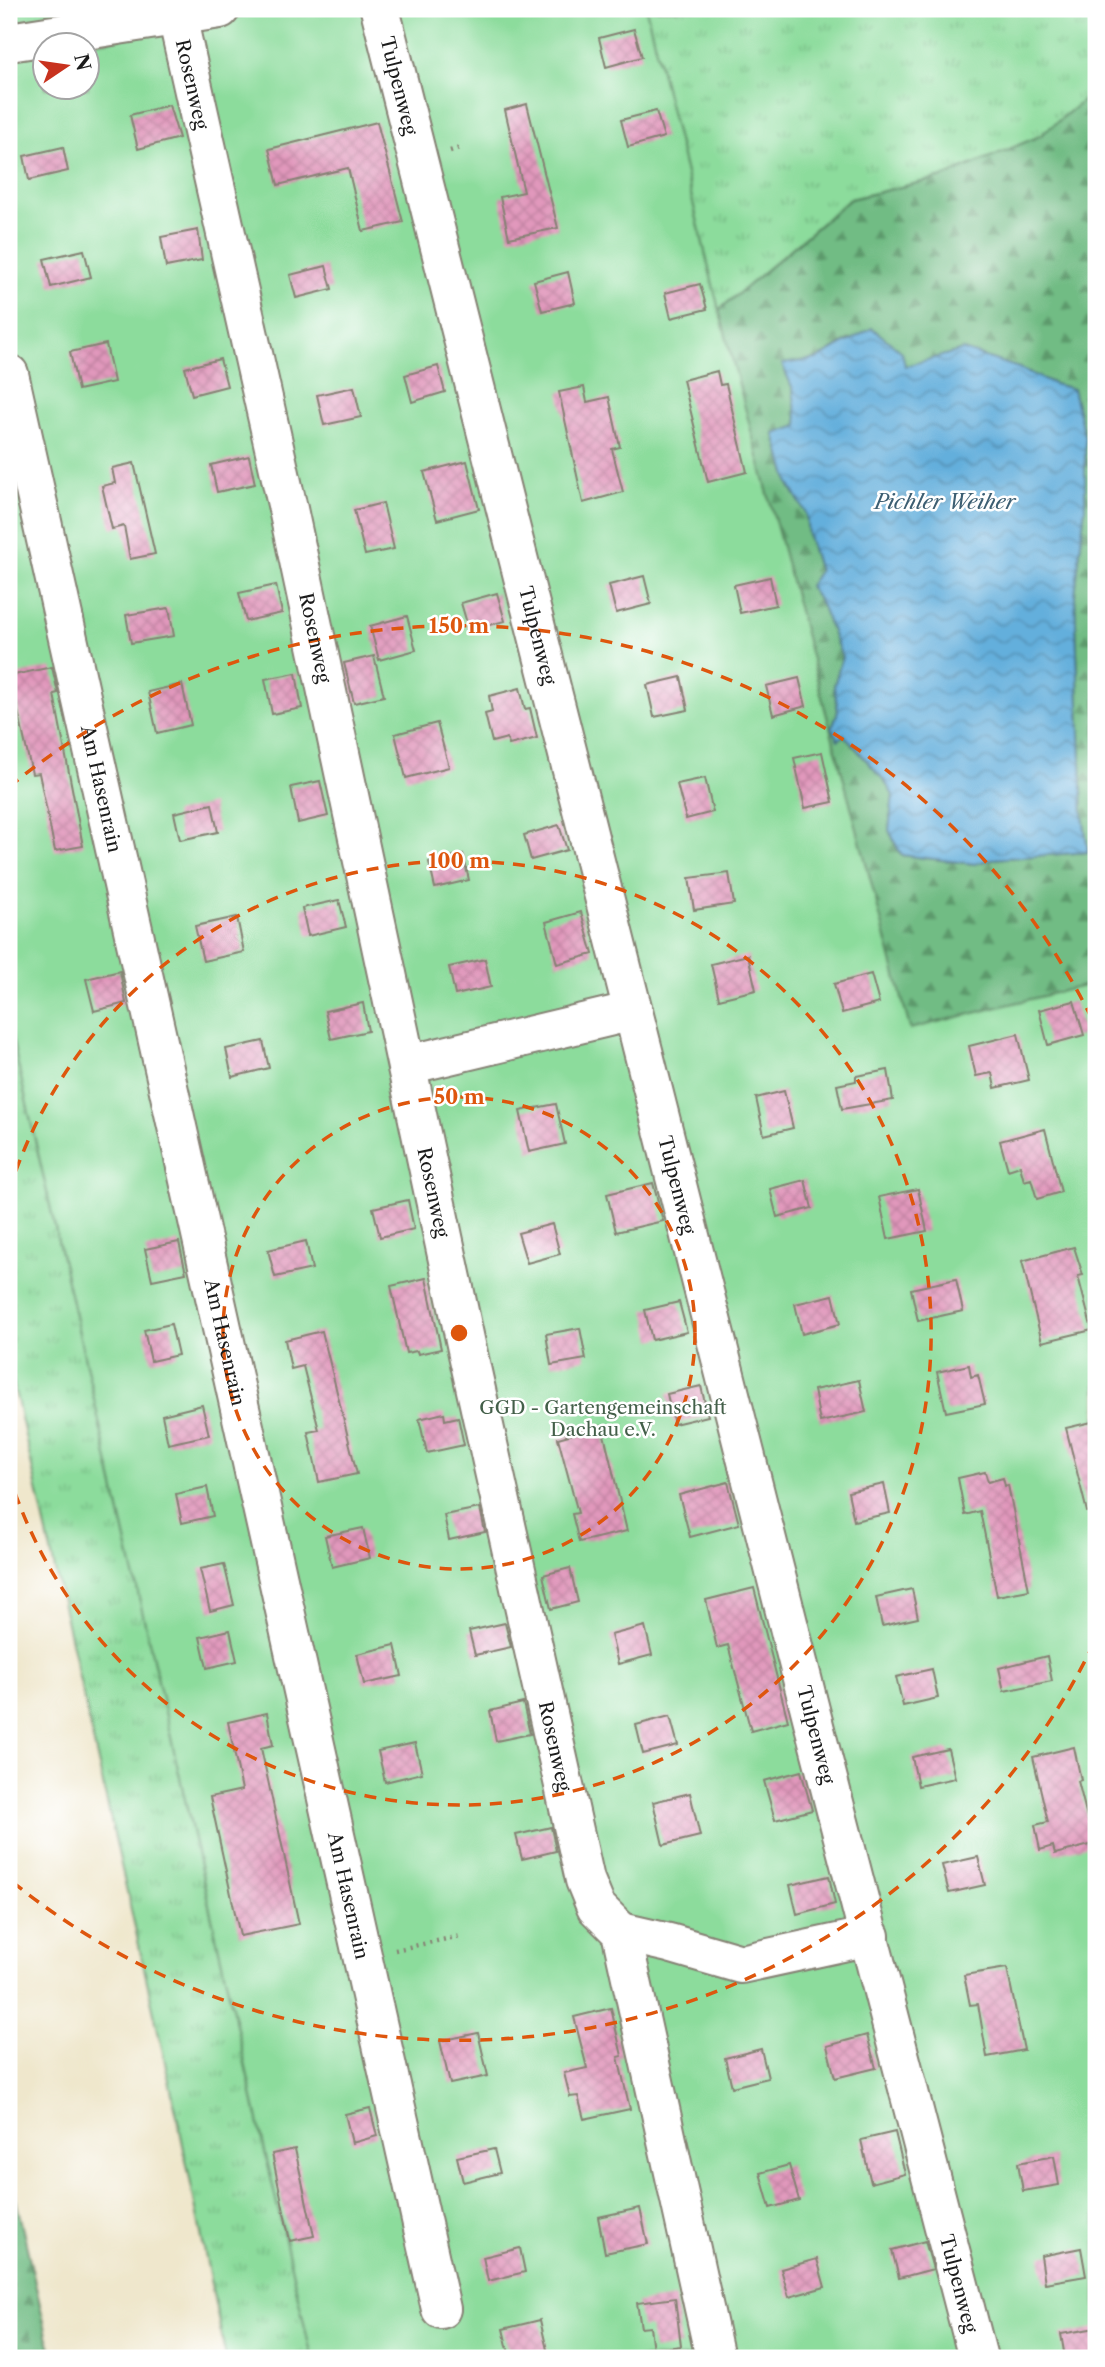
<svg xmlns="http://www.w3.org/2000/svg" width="1105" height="2367" viewBox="0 0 1105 2367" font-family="'Libre Caslon Text',serif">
<defs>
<pattern id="grass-tufts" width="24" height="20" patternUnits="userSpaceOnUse" patternTransform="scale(1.75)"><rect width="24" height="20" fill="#8cdc9c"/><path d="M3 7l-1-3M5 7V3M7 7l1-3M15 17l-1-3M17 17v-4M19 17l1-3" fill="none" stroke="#78bc86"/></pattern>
<pattern id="forest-firs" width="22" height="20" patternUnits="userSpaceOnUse" patternTransform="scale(1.75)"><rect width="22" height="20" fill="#71bc84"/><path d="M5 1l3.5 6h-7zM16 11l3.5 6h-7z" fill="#5c986b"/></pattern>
<pattern id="water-waves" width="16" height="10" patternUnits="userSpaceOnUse" patternTransform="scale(1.75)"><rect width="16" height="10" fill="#64afdc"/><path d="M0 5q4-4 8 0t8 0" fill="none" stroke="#528eb2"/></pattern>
<pattern id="building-cross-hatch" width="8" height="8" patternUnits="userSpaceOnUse" patternTransform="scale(1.75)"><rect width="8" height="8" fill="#e198bc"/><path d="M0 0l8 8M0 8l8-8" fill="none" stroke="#c082a1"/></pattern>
</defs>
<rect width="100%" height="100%" fill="#fff"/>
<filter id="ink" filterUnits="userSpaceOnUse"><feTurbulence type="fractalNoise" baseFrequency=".0143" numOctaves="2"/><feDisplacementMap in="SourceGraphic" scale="14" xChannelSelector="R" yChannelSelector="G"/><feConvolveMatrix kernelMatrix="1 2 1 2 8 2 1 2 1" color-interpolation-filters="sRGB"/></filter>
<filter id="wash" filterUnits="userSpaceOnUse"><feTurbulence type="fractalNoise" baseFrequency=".00686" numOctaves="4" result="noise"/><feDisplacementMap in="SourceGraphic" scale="28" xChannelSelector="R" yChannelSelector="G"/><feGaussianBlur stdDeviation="1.57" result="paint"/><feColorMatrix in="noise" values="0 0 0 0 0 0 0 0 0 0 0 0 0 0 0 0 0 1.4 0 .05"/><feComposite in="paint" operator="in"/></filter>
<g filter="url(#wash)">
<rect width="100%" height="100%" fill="#efe7cc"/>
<!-- grass -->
<path fill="url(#grass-tufts)" stroke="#547c5c" stroke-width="2" d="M646 9H1096V90L1040 136 943 177 850 199 719 310Z
M9 1025 312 2358H226L178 2120 9 1364Z"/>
<!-- forest -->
<path fill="url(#forest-firs)" stroke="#466c50" stroke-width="2" fill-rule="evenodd" d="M1096 90V983L910 1029 719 310 850 199 943 177 1040 136ZM850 339 905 367 963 350 1019 368 1054 384 1073 389 1085 439V507L1075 595 1083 816 1088 852 992 859 974 864 901 855 889 830 893 795 884 780 844 735 838 739 832 728 838 711 834 686 842 657 821 604 809 586 819 571 808 536 806 513 789 484 775 435 798 426 793 389 782 364 817 359Z
M9 2169 47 2335 54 2358H9Z"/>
<!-- garden -->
<path fill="#8cdc9c" stroke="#547c5c" stroke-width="2" d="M9 9H102L9 23Z
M281 9H646L719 310 910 1029 1096 983V2358H312L9 1025V59L45 52 46 88H88V46L82 45Z"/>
<!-- water -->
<path fill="url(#water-waves)" stroke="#40667c" stroke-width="2" d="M872 328 902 352 905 366 963 350 1019 368 1054 384 1073 389 1085 439V507L1075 595 1083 816 1088 852 992 859 975 864 901 855 889 830 893 795 884 780 844 735 838 740 832 728 838 711 834 686 842 657 821 604 809 586 819 571 808 536 806 513 789 484 775 434 798 426 793 389 782 364 817 359Z"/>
<g id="blocks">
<!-- building -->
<path fill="url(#building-cross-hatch)" d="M634 29 642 57 606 67 599 38Z
M527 104 558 228 509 238 500 197 524 192 505 110Z
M169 105 179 138 138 149 130 115Z
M656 111 664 137 628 147 621 120Z
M377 122 403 222 363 231 348 168 278 185 269 149Z
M63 147 68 171 29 180 24 156Z
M198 230 202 260 166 267 161 237Z
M84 250 91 277 51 287 44 259Z
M326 266 332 289 296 298 290 275Z
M568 272 575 303 542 311 534 281Z
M700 284 707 309 671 318 665 293Z
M106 344 114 382 78 390 70 352Z
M220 359 227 386 192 395 185 368Z
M438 366 445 392 412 402 405 375Z
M717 371 720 385 726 384 747 472 708 482 683 380Z
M354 387 361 417 324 425 317 395Z
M584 387 587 402 609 397 620 447 612 449 623 492 583 503 559 392Z
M249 456 255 484 217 492 211 465Z
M467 461 479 509 437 520 424 472Z
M134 463 155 554 130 559 124 526 112 529 102 486 115 483 112 468Z
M383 503 394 549 365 555 354 510Z
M644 576 651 604 616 613 609 585Z
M770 577 776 605 740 613 734 585Z
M276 585 282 613 246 621 239 593Z
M497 593 505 621 469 630 461 603Z
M169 608 174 636 131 643 126 615Z
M407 616 416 650 379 660 370 626Z
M374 656 384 696 354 703 344 663Z
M52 667 58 693 54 694 83 846 55 851 39 773 32 774 16 702 9 704V676Z
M296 673 302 708 272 714 265 679Z
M681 677 688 710 654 717 647 685Z
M799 678 806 706 773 715 766 686Z
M182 684 191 725 157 733 148 692Z
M520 688 525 709 530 708 537 738 509 745 507 738 492 742 485 714 492 712 489 696Z
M437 723 449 767 406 778 395 734Z
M822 752 833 802 805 808 794 758Z
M705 778 713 812 686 819 677 784Z
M320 781 328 816 298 823 291 787Z
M212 804 218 832 180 840 174 813Z
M559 825 567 850 531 860 524 835Z
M463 854 469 880 435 888 429 862Z
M729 873 734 904 694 910 689 878Z
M339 900 346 927 308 936 302 908Z
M581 912 593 954 557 964 546 922Z
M237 917 244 952 203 961 195 926Z
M748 955 756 990 719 999 711 964Z
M485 959 491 987 455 995 449 967Z
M120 971 126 1003 94 1011 86 979Z
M871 974 879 1003 842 1013 834 984Z
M1074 1001 1084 1035 1048 1045 1039 1010Z
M363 1003 368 1031 331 1039 325 1011Z
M1018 1034 1029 1080 995 1088 992 1073 976 1076 969 1046Z
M263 1041 269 1068 232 1077 226 1049Z
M888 1070 893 1100 842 1109 837 1085 856 1081V1076Z
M784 1091 793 1128 764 1135 756 1098Z
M556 1104 565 1144 529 1152 520 1111Z
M1045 1129 1061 1192 1037 1199 1031 1179 1024 1181 1020 1166 1008 1170 1000 1141Z
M805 1180 812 1208 777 1217 770 1189Z
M653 1183 663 1221 616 1232 607 1194Z
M918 1189 927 1231 888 1239 879 1197Z
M408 1200 414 1229 380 1237 373 1208Z
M552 1224 560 1254 527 1263 518 1233Z
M306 1241 312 1269 275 1277 268 1250Z
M179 1242 186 1273 152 1280 145 1249Z
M1074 1247 1083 1275 1078 1276 1092 1330 1042 1342 1022 1261Z
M426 1278 441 1349 418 1354 417 1351 406 1353 391 1286Z
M956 1279 963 1311 918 1321 911 1289Z
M833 1295 840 1324 802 1334 795 1304Z
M679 1302 687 1332 652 1340 645 1310Z
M171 1324 178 1355 151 1361 144 1330Z
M580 1328 586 1359 551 1365 546 1334Z
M322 1331 357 1474 319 1482 308 1432 319 1430 303 1366 291 1369 285 1340Z
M969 1365 971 1377 978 1375 985 1404 946 1412 937 1372Z
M859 1380 866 1412 820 1422 814 1390Z
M701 1386 708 1416 674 1424 667 1394Z
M202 1405 209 1435 168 1444 162 1415Z
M444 1413 445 1420 458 1417 464 1445 427 1453 419 1419Z
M1096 1421V1511L1087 1512 1066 1428Z
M602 1426 627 1531 579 1542 572 1514 578 1513 558 1438Z
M985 1472 988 1482 1003 1478 1005 1486 1008 1485 1029 1590 997 1596 980 1511 965 1515 958 1478Z
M728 1482 739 1524 690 1537 679 1495Z
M884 1484 890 1513 854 1521 848 1492Z
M207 1487 213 1516 182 1523 176 1494Z
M480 1508 485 1532 449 1540 444 1515Z
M363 1528 370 1558 332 1567 325 1536Z
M224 1564 234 1605 210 1611 200 1569Z
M570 1568 578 1602 551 1609 543 1575Z
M754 1588 788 1721 751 1731 728 1645 717 1648 706 1600Z
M912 1589 918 1618 882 1626 876 1597Z
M505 1623 511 1647 475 1655 469 1631Z
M645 1626 652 1655 618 1664 611 1635Z
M230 1630 237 1661 207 1668 200 1637Z
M395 1645 402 1676 364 1684 357 1654Z
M1047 1656 1052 1681 1004 1691 999 1668Z
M932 1669 938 1698 903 1706 896 1677Z
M523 1703 530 1734 496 1741 490 1711Z
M267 1713 273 1745 261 1748 299 1924 240 1936 210 1797 242 1790 228 1722Z
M670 1716 678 1745 643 1754 636 1725Z
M415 1743 422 1773 385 1782 378 1751Z
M1074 1747 1081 1780 1078 1781 1094 1844 1055 1854 1053 1846 1040 1850 1035 1825 1048 1822 1033 1757Z
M948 1749 955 1778 918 1786 912 1757Z
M801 1771 812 1810 775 1820 764 1781Z
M690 1793 700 1836 663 1845 653 1802Z
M551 1827 556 1851 522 1859 516 1835Z
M978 1857 985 1885 949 1893 942 1865Z
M829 1876 835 1904 797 1914 790 1885Z
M1007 1968 1024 2050 987 2057 978 2004 970 2005 964 1975Z
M611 2008 622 2056 618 2057 630 2109 584 2119 578 2096 570 2097 564 2073 587 2068 574 2017Z
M478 2033 488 2076 450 2084 440 2041Z
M867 2035 876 2068 835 2078 827 2046Z
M761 2049 768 2078 732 2087 725 2058Z
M370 2108 377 2136 352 2143 345 2114Z
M895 2132 905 2174 871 2183 861 2140Z
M295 2149 314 2236 290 2241 272 2154Z
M494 2149 500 2173 463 2182 457 2157Z
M1054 2156 1059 2185 1023 2191 1018 2163Z
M789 2165 799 2200 770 2208 760 2173Z
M640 2208 648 2244 605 2253 598 2217Z
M925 2241 933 2269 899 2278 892 2250Z
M520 2248 525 2272 488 2281 483 2257Z
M1081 2248 1086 2276 1045 2283 1041 2256Z
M817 2259 825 2287 789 2297 781 2269Z
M675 2298 681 2346 653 2350 650 2327 641 2328 637 2303Z
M540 2320 549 2358H510L503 2329Z
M1096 2328V2354L1065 2358 1061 2334Z"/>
</g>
</g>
<g filter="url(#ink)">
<use href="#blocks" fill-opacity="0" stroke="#868274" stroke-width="2"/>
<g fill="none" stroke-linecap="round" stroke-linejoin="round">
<defs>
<g id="minor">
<path id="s1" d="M380 9C509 525 641 1040 771 1556 838 1824 910 2091 978 2358"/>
<path id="s2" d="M177 16 288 509 468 1354 585 1880 596 1907 621 1932 715 2358"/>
<path d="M9 42 220 9"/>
<path id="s3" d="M9 374 441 2309"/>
<path d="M407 1065 633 1011"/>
<path d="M621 1932 669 1943 741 1964 870 1936"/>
</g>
</defs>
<!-- minor casing -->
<use href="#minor" stroke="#868274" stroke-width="42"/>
<!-- path -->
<path stroke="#868274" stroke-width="4.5" stroke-dasharray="2 5" stroke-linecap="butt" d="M450 151 462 147
M395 1950 460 1936"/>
<!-- minor -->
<use href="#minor" stroke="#fff" stroke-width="38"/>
</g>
</g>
<!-- distance rings -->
<g fill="none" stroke="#de560d" stroke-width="3.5" stroke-dasharray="12 9">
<circle cx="459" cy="1333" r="236"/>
<path d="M9 1191A472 472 0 1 1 9 1475"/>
<path d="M1094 1643A707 707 0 0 1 9 1879M9 787A707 707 0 0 1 1094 1023"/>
</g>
<g text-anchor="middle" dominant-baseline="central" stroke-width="5" stroke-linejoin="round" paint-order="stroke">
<!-- street labels -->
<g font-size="19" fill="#1c1c1c" stroke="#fff">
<text stroke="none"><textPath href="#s2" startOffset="70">Rosenweg</textPath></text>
<text stroke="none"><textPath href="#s1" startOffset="79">Tulpenweg</textPath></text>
<text stroke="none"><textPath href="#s1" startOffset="646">Tulpenweg</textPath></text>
<text stroke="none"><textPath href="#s2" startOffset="637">Rosenweg</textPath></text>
<text stroke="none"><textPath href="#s3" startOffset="425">Am Hasenrain</textPath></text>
<text stroke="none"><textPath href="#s1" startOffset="1213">Tulpenweg</textPath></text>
<text stroke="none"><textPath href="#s2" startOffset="1204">Rosenweg</textPath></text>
<text stroke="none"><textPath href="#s3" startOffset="992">Am Hasenrain</textPath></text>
<text stroke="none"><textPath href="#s1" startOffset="1780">Tulpenweg</textPath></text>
<text stroke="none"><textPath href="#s2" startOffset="1771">Rosenweg</textPath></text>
<text stroke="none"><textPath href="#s3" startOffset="1559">Am Hasenrain</textPath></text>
<text stroke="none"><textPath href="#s1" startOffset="2347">Tulpenweg</textPath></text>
</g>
<!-- park labels -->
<g font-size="19" fill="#435f49" stroke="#fff">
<text x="603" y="1407">GGD - Gartengemeinschaft<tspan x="603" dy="22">Dachau e.V.</tspan></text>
</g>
<!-- water labels -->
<g font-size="21" font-style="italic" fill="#3c5e72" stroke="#fff">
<text x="945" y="501">Pichler Weiher</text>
</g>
</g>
<circle cx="459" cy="1333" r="10" fill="#de560d" stroke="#fff" stroke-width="3.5"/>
<g font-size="21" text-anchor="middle" font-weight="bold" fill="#de560d" stroke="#fff" stroke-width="5" stroke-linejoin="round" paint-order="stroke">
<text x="459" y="633">150 m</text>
<text x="459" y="868">100 m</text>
<text x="459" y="1104">50 m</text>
</g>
<!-- margin -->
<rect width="1105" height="2367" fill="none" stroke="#fff" stroke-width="35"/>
<!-- north arrow -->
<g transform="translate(66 66) rotate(77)"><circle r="33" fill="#ffffff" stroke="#a4a4a4" stroke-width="2"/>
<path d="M0-5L12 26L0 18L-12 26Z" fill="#c8321e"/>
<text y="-10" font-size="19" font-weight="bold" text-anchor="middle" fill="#1c1c1c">N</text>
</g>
</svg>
